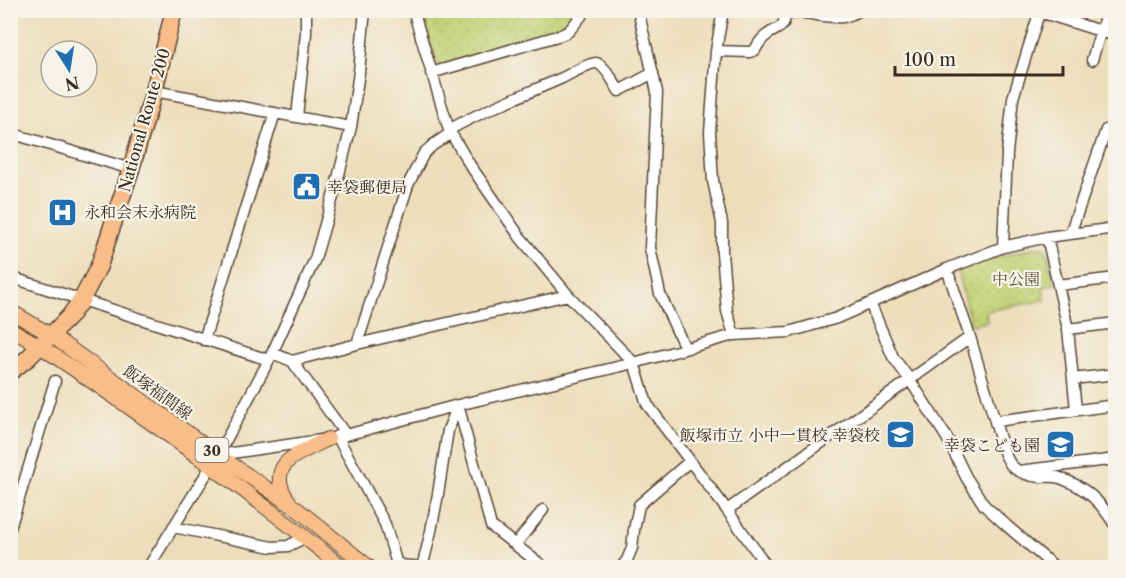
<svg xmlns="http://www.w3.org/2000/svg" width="1126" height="578" viewBox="0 0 1126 578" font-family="'Libre Caslon Text','Noto Serif JP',serif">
<defs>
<pattern id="park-dots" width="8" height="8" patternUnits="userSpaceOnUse" patternTransform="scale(1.5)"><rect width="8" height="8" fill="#c1d274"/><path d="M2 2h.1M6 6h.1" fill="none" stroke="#a7b464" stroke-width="1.8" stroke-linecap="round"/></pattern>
</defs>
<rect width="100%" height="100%" fill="#f7f3e8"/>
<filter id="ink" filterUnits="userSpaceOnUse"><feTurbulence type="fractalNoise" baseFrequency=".0167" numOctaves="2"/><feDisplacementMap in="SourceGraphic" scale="12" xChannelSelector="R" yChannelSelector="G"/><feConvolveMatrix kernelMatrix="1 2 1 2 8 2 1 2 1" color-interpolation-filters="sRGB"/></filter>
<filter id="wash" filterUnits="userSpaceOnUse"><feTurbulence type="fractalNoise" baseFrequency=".008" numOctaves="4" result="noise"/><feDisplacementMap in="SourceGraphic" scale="24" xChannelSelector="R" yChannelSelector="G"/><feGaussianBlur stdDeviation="1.35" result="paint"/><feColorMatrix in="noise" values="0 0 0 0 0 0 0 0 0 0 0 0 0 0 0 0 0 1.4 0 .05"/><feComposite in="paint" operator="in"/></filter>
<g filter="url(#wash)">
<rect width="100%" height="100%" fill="#eddebb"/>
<!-- park -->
<path fill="url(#park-dots)" stroke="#7e7e49" stroke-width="1.5" d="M421 11H580L568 28 443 66 437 64Z
M1037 247H1043L1047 252 1055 284 1043 287 1045 300 986 311 987 322 971 325 957 270 981 261Z"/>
</g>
<g filter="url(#ink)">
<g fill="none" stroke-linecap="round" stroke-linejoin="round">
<defs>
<path id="minor" d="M413 10 449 130 470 165 520 237 568 295 634 363 647 404 727 510 768 568
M638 10 657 92 650 248 660 294 685 348
M723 10 716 51 710 132 713 181 722 223V253L727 311 734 335
M1040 12 1116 36
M716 51 750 52 755 50C758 44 761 39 767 35 777 27 784 30 785 15 804 9 823 19 843 17 849 16 855 13 861 10
M1092 60 1107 10
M431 73 561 35 569 31 586 10
M154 91 351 127
M297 117 306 33V10
M449 130C485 109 524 95 562 78 571 74 588 63 596 63 604 64 615 84 619 91L653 73
M10 133 131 169
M1070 234 1106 130 1116 132
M1047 237 1068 329 1076 410
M1003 247 1007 153 1013 98 1040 10
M947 269 970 337 1004 452C1006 456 1008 461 1011 465 1018 473 1030 476 1041 477 1047 477 1054 476 1060 478 1086 487 1102 503 1116 527
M10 277 269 360
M1058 285 1116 278
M870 303 893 357 910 380 947 438 966 477 984 505 1007 526 1056 568
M1068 329 1116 323
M204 340 275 113
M357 344 408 185 424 153 433 145 451 133
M272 353 292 361 357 344 568 295
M292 361 346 435
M1073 379 1116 374
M458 405 491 526 545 568
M996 421 1116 405
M337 436 385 524 396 561 400 565 422 567
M218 455 328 439 346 435 458 405 634 363 734 335 789 332 837 318 947 269 1003 247 1047 237 1116 228
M1019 471 1116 459
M727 510 970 337
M173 527 272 547 288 546 306 537
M10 528 55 381
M515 545 543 510
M148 568 218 455 269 360 315 259 335 190 351 127 359 72 365 10
M422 568 431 531 438 494 448 430 458 405
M621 568 627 560 632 548 634 530 639 505 690 461"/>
<path id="major" d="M10 311 51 335 218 455 297 509 370 568
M10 329 40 346C144 416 246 489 343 568
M289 501C280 490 275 474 287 462 293 455 318 444 328 439"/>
<path id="highway" d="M10 372 28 358 69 317 82 299 99 266 131 169 154 91 174 10"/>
</defs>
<!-- minor casing -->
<use href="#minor" stroke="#564536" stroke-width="13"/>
<!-- major casing -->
<use href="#major" stroke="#564536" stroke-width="16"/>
<!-- highway casing -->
<use href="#highway" stroke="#564536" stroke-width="19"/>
<!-- minor -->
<use href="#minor" stroke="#fff" stroke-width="10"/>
<!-- major -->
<use href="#major" stroke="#f8bd88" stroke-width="14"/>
<!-- highway -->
<use href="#highway" stroke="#f8bd88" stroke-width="16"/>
</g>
</g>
<!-- icons -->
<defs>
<symbol id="civic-square" viewBox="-11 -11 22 22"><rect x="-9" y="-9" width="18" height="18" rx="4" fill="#1f6fb2" stroke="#f7f3e8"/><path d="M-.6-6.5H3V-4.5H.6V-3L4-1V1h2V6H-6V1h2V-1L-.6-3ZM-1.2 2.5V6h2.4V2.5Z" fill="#fff"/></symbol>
<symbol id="hospital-square" viewBox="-11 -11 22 22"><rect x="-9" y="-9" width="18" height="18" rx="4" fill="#1f6fb2" stroke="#f7f3e8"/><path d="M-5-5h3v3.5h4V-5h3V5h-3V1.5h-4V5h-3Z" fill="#fff"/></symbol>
<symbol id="school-square" viewBox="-11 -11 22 22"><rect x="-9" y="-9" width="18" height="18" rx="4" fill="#1f6fb2" stroke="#f7f3e8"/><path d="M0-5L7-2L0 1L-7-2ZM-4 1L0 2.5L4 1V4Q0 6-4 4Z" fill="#fff"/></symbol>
</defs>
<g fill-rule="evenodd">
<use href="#civic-square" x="290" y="170" width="33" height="33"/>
<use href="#hospital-square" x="46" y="196" width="33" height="33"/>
<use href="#school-square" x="884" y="418" width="33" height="33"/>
<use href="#school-square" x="1044" y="428" width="33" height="33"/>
</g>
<g text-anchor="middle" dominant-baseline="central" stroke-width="4.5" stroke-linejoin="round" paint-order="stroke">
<!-- shield labels -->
<rect fill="#f7f3e8" stroke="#73665b" stroke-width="1.5" x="195.5" y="438" width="33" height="24" rx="4.5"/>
<g font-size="15" font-weight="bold" fill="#3b2a1e">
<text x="212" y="450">30</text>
</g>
<!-- street labels -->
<g font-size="16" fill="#3b2a1e" stroke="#f7f3e8">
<text transform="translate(144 120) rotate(-74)">National Route 200</text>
<text transform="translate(158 392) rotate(36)">飯塚福間線</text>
</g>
<!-- poi labels -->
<g font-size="16" fill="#3b2a1e" stroke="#f7f3e8" text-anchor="start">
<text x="327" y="187">幸袋郵便局</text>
<text x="84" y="212">永和会末永病院</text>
<text x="880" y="435" text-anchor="end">飯塚市立 小中一貫校 幸袋校</text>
<text x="1040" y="445" text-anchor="end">幸袋こども園</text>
</g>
<!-- park labels -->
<g font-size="16" fill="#5c5434" stroke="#f7f3e8">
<text x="1016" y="279">中公園</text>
</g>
</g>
<!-- margin -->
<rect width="1126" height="578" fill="none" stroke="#f7f3e8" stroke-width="36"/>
<!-- north arrow -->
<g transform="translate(69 69) rotate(168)"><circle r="28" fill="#f7f3e8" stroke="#aca397" stroke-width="1.5"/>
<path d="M0-4.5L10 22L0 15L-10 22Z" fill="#1f6fb2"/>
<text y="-9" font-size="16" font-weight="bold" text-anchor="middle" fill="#3b2a1e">N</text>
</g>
<!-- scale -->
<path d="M895 66v9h168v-9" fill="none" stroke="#3b2a1e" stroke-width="3"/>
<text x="904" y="66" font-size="18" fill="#3b2a1e" stroke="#f7f3e8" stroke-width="4.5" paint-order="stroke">100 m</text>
</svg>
